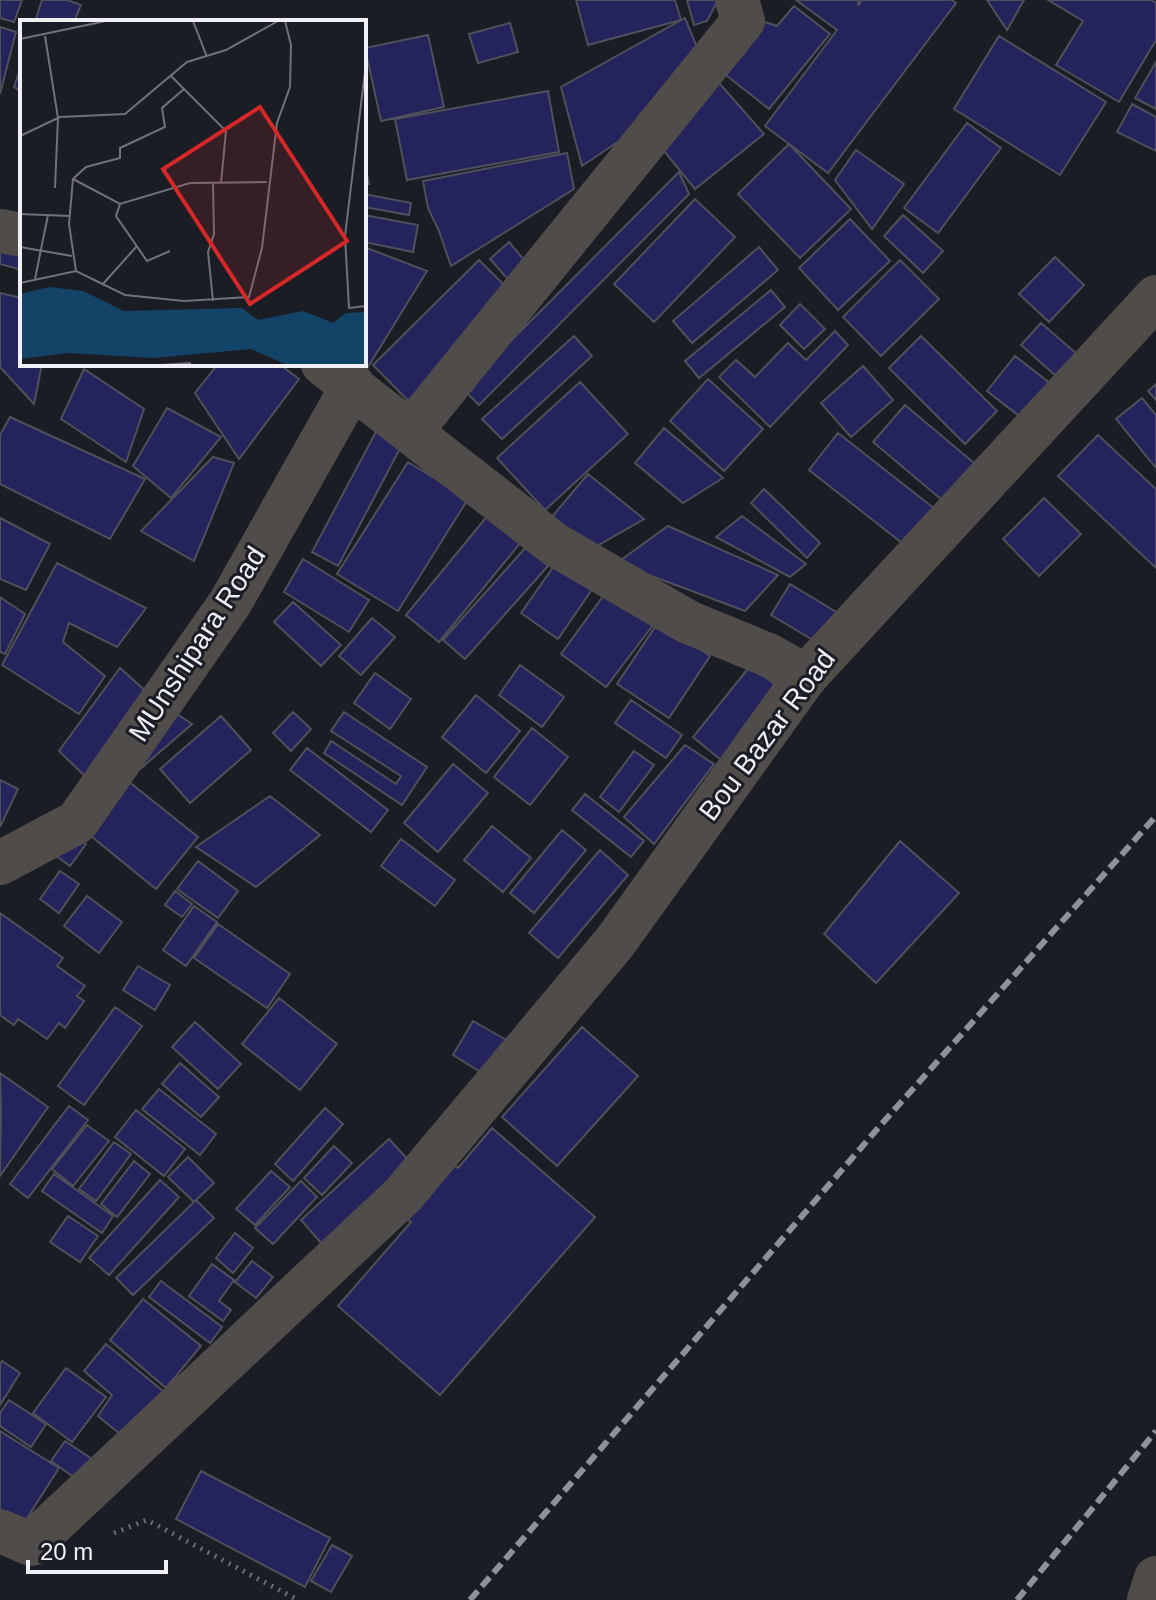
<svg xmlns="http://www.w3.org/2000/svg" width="1156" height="1600" viewBox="0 0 1156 1600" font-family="Arial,sans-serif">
<rect width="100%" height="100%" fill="#1b1d25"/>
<!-- building -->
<path fill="#24235c" stroke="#4e505a" stroke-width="2" d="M0 0H22L14 22 0 18Z
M42 0H67L81 5 74 22H35Z
M576 0H675L681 20 588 45Z
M687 0H718L707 21 694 25Z
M796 0H859L858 6 862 0H952L956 3 828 173 765 126 837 30Z
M987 0H1024L1007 30Z
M1048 0H1151L1156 3V40L1119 102 1056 65 1083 21Z
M794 6 830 34 769 109 713 65 731 11 777 26Z
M685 18 705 67 764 134 695 189 643 125 582 166 561 87Z
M510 23 518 52 478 63 469 34Z
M0 27 16 32 0 94Z
M428 35 444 107 381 121 365 48Z
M999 36 1106 102 1060 175 954 109Z
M1156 62V109L1135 98Z
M22 63V92L14 87Z
M548 91 559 152 407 180 395 119Z
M1132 104 1156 117V151L1117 132Z
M967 123 1001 148 938 233 904 208Z
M789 144 851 209 800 258 738 194Z
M856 150 904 184 872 229 835 180Z
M567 153 574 189 451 266 439 231 428 208 423 181Z
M364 158 369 184 364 183Z
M679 172 689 194 479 405 463 389Z
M364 194 411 203 409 215 364 207Z
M695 199 735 237 654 322 614 284Z
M364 215 418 225 413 252 364 242Z
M903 215 943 251 923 273 884 236Z
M0 217H22V270L0 264Z
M850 219 890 261 838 310 799 268Z
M509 242 547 287 529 303 490 259Z
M364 247 427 271 363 375 348 364H364Z
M759 247 778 270 692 343 673 321Z
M1055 257 1084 285 1049 322 1019 294Z
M479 260 530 311 424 417 373 365Z
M900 260 939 299 881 356 843 317Z
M771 290 785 307 699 378 685 361Z
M0 293 22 298V364H42L34 404 0 367Z
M800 304 825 329 804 349 780 325Z
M1041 323 1085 361 1065 384 1021 345Z
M835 331 848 345 770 427 719 377 736 360 755 377 788 343 806 360Z
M574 336 592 356 502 439 482 419Z
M921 336 997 411 965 444 889 368Z
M1015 356 1060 391 1032 426 987 391Z
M218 364H279L299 379 239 459 195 393Z
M863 366 893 400 851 437 821 403Z
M84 369 144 409 126 462 61 419Z
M708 379 763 429 724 471 670 421Z
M580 382 628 434 545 510 497 458Z
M1156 384V400L1148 391Z
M1142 398 1156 415V468L1116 419Z
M905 405 986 473 954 510 873 442Z
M167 408 221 437 171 498 133 466Z
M10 417 145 479 110 539 0 484V435Z
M378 428 404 441 338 566 312 552Z
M664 428 723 478 683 503 635 463Z
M838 433 940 513 911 550 809 470Z
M1098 435 1156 489V568L1058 476Z
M213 457 234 463 194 561 141 531Z
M408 462 468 499 398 611 337 574Z
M588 474 644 519 588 551 550 519Z
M764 489 820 543 807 558 751 503Z
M1044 498 1081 534 1039 576 1003 539Z
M489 514 522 541 439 642 406 615Z
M742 516 806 564 790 577 716 537Z
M0 518 50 544 26 590 0 579Z
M668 526 778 575 745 611 617 563Z
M527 546 548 566 465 659 443 640Z
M303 559 369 600 349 632 284 592Z
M559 559 595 585 558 639 521 613Z
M57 563 146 608 117 647 69 623 63 642 105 676 79 714 2 665Z
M790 584 851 621 823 646 771 615Z
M607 591 653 625 606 687 561 654Z
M0 597 25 614 5 654 0 652Z
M293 602 341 645 321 666 274 622Z
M372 618 395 637 361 675 339 656Z
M659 621 710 656 669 718 617 684Z
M520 665 564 697 542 727 499 695Z
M751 665 784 692 726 764 693 737Z
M120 668 151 696 92 783 59 751Z
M375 673 411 699 390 729 354 703Z
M476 695 520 731 486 773 442 737Z
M631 700 682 735 666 758 615 723Z
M166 707 192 724 116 790Z
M293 712 311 729 291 751 273 733Z
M344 712 427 767 402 805 324 753 331 741 396 784 401 776 331 731Z
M221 716 251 750 190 803 160 769Z
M532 728 568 757 530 805 494 777Z
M685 745 714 764 654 844 624 817Z
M307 748 388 810 371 832 290 770Z
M634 751 654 765 619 812 600 797Z
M453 764 488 793 438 852 404 823Z
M0 780 18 789 0 827Z
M128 781 198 837 156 889 86 832Z
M585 794 644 841 631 857 572 810Z
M270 796 320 835 256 887 196 847Z
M492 826 531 858 503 892 464 860Z
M562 830 586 850 534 913 510 893Z
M67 831 86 844 70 866 52 853Z
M401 839 455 880 435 906 381 866Z
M900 841 959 893 876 983 824 934Z
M600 850 628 875 558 958 529 933Z
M198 861 238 891 218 918 177 889Z
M60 871 79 884 59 913 40 899Z
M175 891 192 904 182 917 165 905Z
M87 896 122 922 99 953 64 926Z
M194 906 217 922 186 966 163 950Z
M0 913 63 958 57 966 85 986 77 996 84 1001 65 1028 59 1023 47 1039 18 1019 14 1025 0 1015Z
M218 924 290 974 267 1008 194 958Z
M138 966 170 985 155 1010 123 990Z
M279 998 337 1044 300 1090 242 1044Z
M115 1007 142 1026 84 1105 58 1086Z
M473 1021 508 1041 487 1076 453 1055Z
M195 1022 241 1064 218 1089 172 1047Z
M582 1027 638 1076 557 1166 502 1117Z
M180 1063 219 1097 201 1117 162 1084Z
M0 1073 48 1107 0 1176 1 1109Z
M159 1089 216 1134 200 1155 142 1109Z
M69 1106 88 1120 28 1198 10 1184Z
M325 1108 343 1124 293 1181 275 1164Z
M136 1110 185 1149 164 1176 115 1137Z
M87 1125 109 1141 73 1186 52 1169Z
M492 1128 595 1217 440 1395 338 1306 411 1222 404 1216 451 1161 458 1168Z
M389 1139 411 1163 322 1244 301 1220Z
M114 1142 131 1154 96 1201 79 1189Z
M334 1146 352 1163 322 1195 304 1178Z
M188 1157 214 1183 194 1202 168 1177Z
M134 1161 150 1174 117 1217 101 1204Z
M271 1171 290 1187 255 1225 236 1209Z
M54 1174 113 1216 102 1233 42 1191Z
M160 1180 179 1197 109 1275 89 1258Z
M301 1181 317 1197 273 1244 255 1228Z
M196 1200 214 1218 133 1295 116 1278Z
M68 1216 98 1236 80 1262 50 1242Z
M235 1233 253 1248 233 1273 216 1258Z
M252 1261 273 1277 256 1298 235 1282Z
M212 1264 234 1280 219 1301 231 1310 223 1321 189 1296Z
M161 1281 222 1327 210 1343 149 1297Z
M143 1299 201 1346 166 1388 110 1340Z
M106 1344 164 1392 125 1438 98 1416 112 1395 84 1371Z
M2 1361 20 1373 0 1405V1364Z
M66 1368 106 1397 72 1442 33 1413Z
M9 1400 46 1424 31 1447 0 1426V1413Z
M0 1431 59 1468 22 1526 0 1512Z
M65 1441 95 1461 81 1482 51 1461Z
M201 1471 330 1538 305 1587 176 1519Z
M332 1545 352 1556 331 1592 311 1581Z"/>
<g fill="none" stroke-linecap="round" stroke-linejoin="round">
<!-- path -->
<path stroke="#6a6c73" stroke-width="5" stroke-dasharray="2 6" stroke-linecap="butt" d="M114 1533 147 1520 298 1600"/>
<!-- minor -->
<path stroke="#504c49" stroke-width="44" d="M0 231 22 235
M323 364 554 544 688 622 768 655 806 676
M411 431 743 21 737 0
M0 863 77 822 230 603 353 385
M0 1531 31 1544 403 1195 615 942 806 676 1156 297
M1149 1600 1156 1578"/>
<!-- rail -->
<path stroke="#8f9198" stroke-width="6" stroke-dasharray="12 6" stroke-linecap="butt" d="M470 1600 879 1127 1156 816
M1017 1600 1156 1431"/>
</g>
<g text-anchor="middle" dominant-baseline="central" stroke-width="6" stroke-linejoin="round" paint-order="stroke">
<!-- street labels -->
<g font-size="28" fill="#eff0f6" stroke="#1b1d25">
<text transform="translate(197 644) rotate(-57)">MUnshipara Road</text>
<text transform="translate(767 735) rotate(-53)">Bou Bazar Road</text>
</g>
</g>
<!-- overview -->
<g transform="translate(20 20)">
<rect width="346" height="346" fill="#1b1d25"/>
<path d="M29 267 63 271 104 291 222 288 238 300 283 291 313 303 326 293 346 292V345H267L231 329 134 338 48 333 0 339V274Z" fill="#134467"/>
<path fill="none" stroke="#707179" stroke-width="2" d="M173 1 187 37M25 16 38 98 35 168M0 19 86 1M346 43 325 216 329 288 346 286M151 56 206 111 201 163M0 116 40 97 105 94 167 42 206 30 258 1M53 159 100 184 170 163 247 162M100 184 96 196 127 241 150 231M0 194 50 196M0 227 52 236M56 251 49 204 53 159 66 147 100 138V128L145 107 142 88 164 69M15 259 28 195M0 263 56 251 105 275 164 281 229 277 242 228 257 103 270 67 271 25 265 1M82 265 117 226M193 281 188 232 194 214 193 163M141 345 171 343"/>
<path fill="#d62828" fill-opacity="0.15" stroke="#d62828" stroke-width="4" d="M240 87 327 221 230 284 143 149Z"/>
<rect width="346" height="346" fill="none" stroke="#eff0f6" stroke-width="4"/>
</g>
<!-- scale -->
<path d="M28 1560v12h138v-12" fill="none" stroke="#eff0f6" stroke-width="4"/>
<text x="40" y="1560" font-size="24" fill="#eff0f6" stroke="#1b1d25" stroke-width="6" paint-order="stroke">20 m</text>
</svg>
